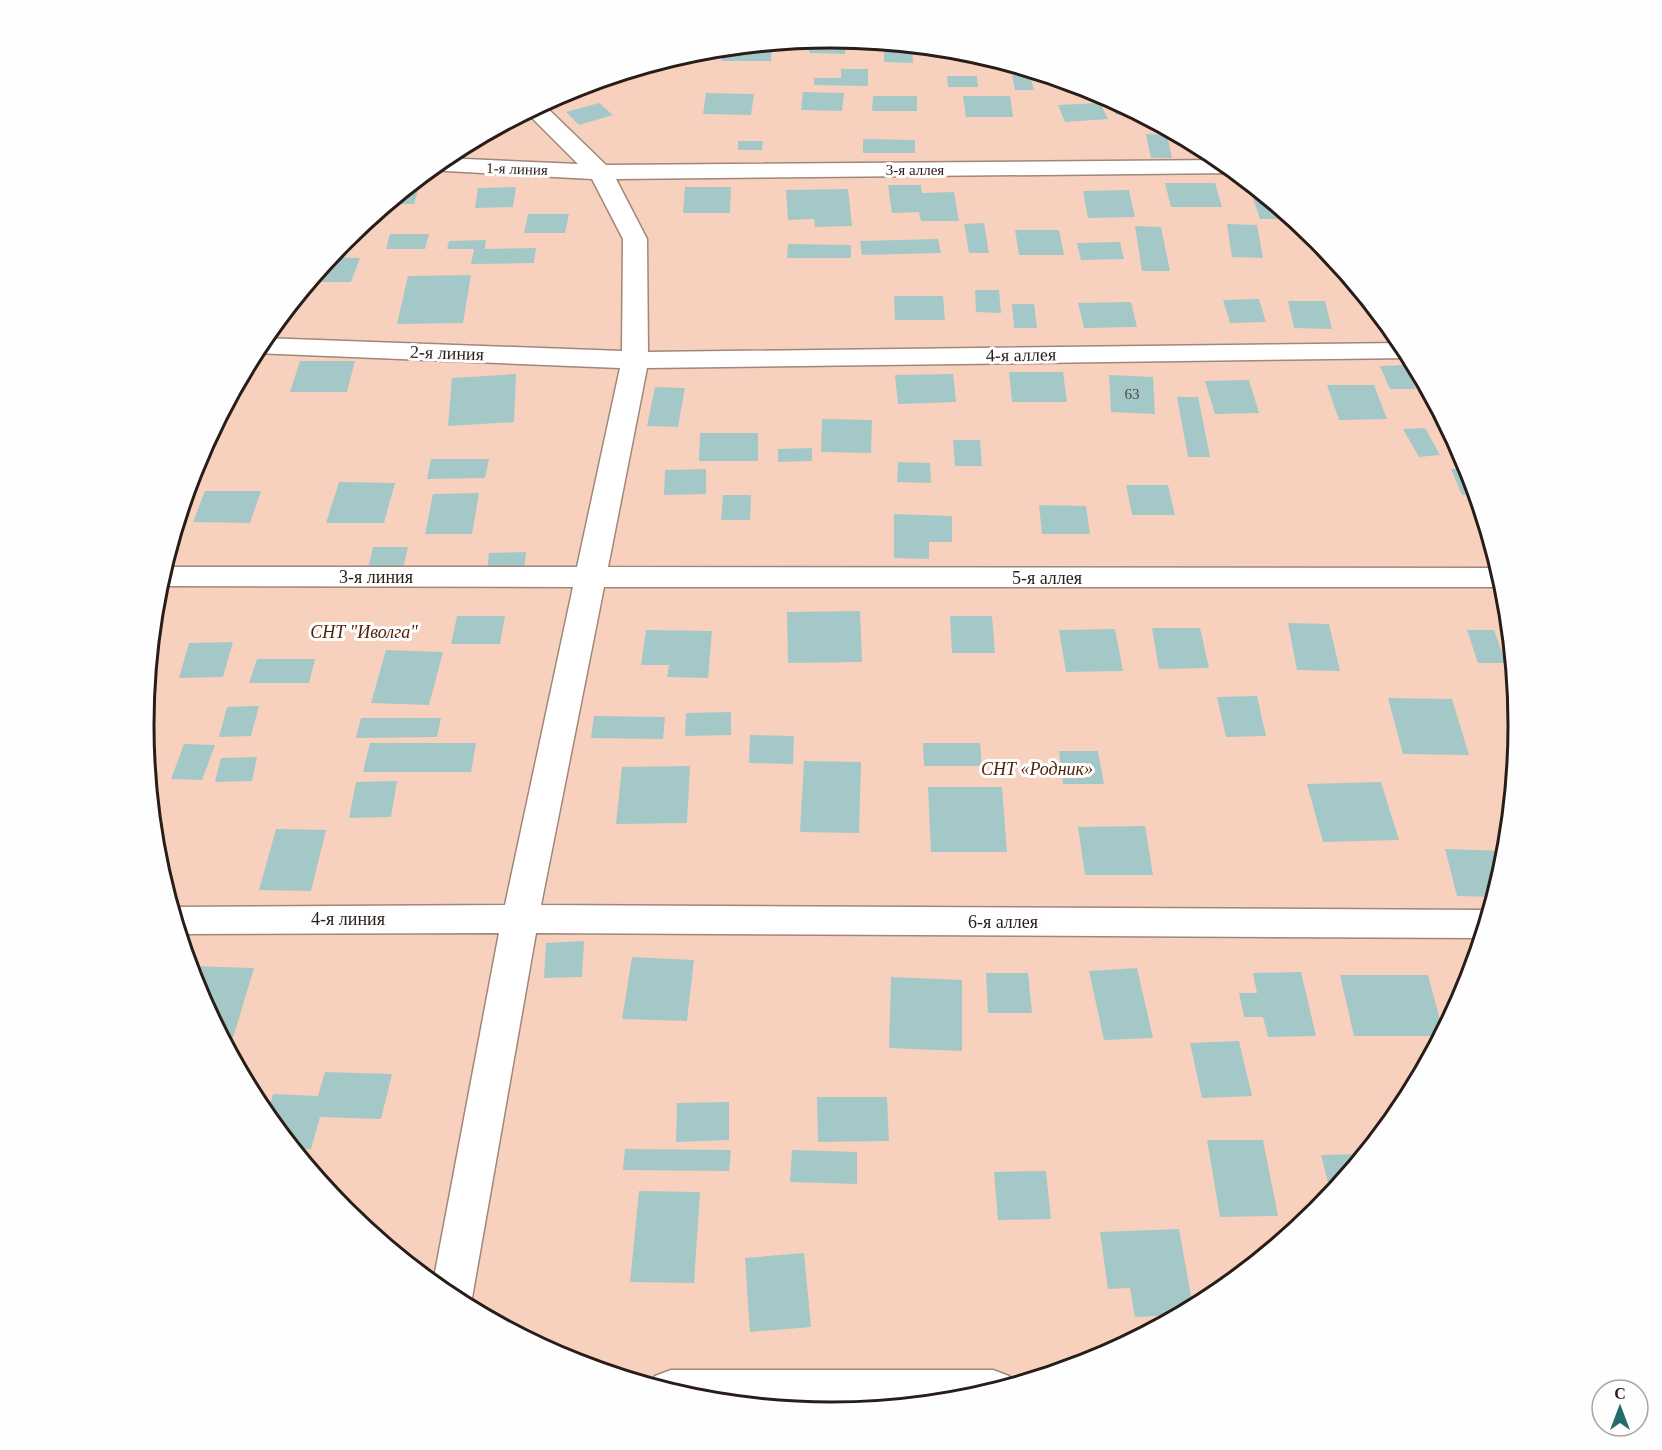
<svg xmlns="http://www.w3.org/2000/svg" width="1662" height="1450" viewBox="0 0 1662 1450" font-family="Georgia,serif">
<rect width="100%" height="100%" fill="#ffede4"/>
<!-- green -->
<path fill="#f8d1be" d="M146 725a685 685 0 1 1 1370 0a685 685 0 1 1-1370 0Z"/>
<!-- building -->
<path fill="#a4c8c7" d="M831 38 846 39 845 54 809 53 811 39Z
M772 43 771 61H722L723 48Z
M884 43 912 46 913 63 884 62Z
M841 69H868V86L814 85V78H841Z
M1012 75H1030L1034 90H1015Z
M947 76H977L978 87H948Z
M803 92 844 93 842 111 801 110Z
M706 93 754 94 751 115 703 114Z
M873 96H917V111H872Z
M963 96H1010L1013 117H966Z
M1106 96 1133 110 1134 114 1116 115Z
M599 103 613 115 579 125 566 112Z
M1100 103 1108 119 1065 122 1058 105Z
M1146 134 1167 135 1172 158H1151Z
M863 139 915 140V153H863Z
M738 141H763L762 150H738Z
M415 181H421L414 204H387Z
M1165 183H1215L1222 207H1171Z
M888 185H921L922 193 954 192 959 221H921L919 212 892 213Z
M516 187 513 207 475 208 478 188Z
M685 187H731L730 213H683Z
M848 189 852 226 815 227 814 219 788 220 786 190Z
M1129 190 1135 217 1088 218 1083 191Z
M1253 198H1267L1293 219H1260Z
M528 214H569L565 233H524Z
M984 223 989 253H969L964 224Z
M1227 224 1257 225 1263 258 1232 257Z
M1135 226 1161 227 1170 271H1142Z
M1015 230H1059L1064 255H1019Z
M390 234H429L425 249H386Z
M938 239 941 253 862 255 860 241Z
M486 240 485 249 536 248 534 263 471 264 474 249H447L449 241Z
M1120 242 1124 259 1081 260 1077 243Z
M788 244 851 245V258H787Z
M330 257 360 258 351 282H310Z
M471 275 463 323 397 324 408 276Z
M975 290H999L1001 313 976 312Z
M894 296H943L945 320H895Z
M1259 299 1266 322 1230 323 1223 300Z
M1288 301H1325L1332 329 1294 328Z
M1131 302 1137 327 1084 328 1078 303Z
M1012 304H1034L1037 328H1014Z
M300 361H355L347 392H290Z
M1405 365 1416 389H1390L1380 366Z
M1009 372H1063L1067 402H1012Z
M516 374 514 422 448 426 452 378Z
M953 374 956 402 898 404 895 375Z
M1109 375 1153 377 1155 414 1111 412Z
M1249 380 1259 413 1215 414 1205 381Z
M1327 385H1374L1387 419 1339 420Z
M655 387 685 388 678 427 647 426Z
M1177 397H1198L1210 457H1188Z
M822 419 872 420 871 453 821 452Z
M1425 428 1440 455 1419 457 1403 429Z
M700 433H758V461H699Z
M953 440H980L982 466H955Z
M812 448V461L778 462V449Z
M431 459H489L485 478 427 479Z
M898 462 930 463 931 483 897 482Z
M706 469V494L664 495 665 470Z
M1451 469H1468L1476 494 1462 495Z
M339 482 395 483 384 523H326Z
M1126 485H1168L1175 515H1132Z
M205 491H261L250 523 193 522Z
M479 493 472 534H425L433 494Z
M723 495H751L750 520H721Z
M1039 505 1086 506 1090 534H1042Z
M894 514 952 516V542H929V559L894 558Z
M373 547H408L403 568 368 569Z
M526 552 524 571 487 572 489 553Z
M860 611 862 662 788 663 787 612Z
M457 616H505L500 644H451Z
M950 616H992L995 653H952Z
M1288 623 1329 624 1340 671 1297 670Z
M1152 628H1200L1209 668 1159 669Z
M1115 629 1123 671 1066 672 1059 630Z
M646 630 712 631 708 678 667 677 669 665H641Z
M1467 630H1494L1506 663H1478Z
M233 642 223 677 179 678 189 643Z
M386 650 443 652 429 705 371 703Z
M257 659H315L309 683H249Z
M1257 696 1266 736 1226 737 1217 697Z
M1388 698 1452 699 1469 755 1403 754Z
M259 706 251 736 219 737 227 707Z
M731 712V735L685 736 686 713Z
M594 716 665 717 663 739 591 738Z
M361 718H441L437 737 356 738Z
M750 735 794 736 793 764 749 763Z
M370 743H476L471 772H363Z
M923 743H980L982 766H924Z
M184 744 215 745 202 780 171 779Z
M1059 751H1098L1104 784H1063Z
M257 757 252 781 215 782 221 758Z
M804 761 861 762 859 833 800 832Z
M690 766 687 823 616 824 622 767Z
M397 781 391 817 349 818 356 782Z
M1381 782 1399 840 1323 842 1307 784Z
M928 787H1002L1007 852H931Z
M1145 826 1153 875H1085L1078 827Z
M276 829 326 830 311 891 259 890Z
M1445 849 1506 851 1494 897 1457 896Z
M584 941 582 977 544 978 546 943Z
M632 957 694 960 687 1021 622 1019Z
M189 966 254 968 233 1038 222 1037 196 988Z
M1137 968 1153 1038 1104 1040 1089 971Z
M1301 972 1316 1036 1268 1037 1263 1017H1244L1239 993H1257L1253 973Z
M986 973H1028L1032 1013H988Z
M1340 975H1428L1443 1031 1441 1036H1354Z
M891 977 962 980V1051L889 1048Z
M1239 1041 1252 1096 1202 1098 1190 1043Z
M325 1072 392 1074 381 1119 320 1117 311 1149H294L267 1116 273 1094 318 1096Z
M817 1097H887L889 1141 818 1142Z
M729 1102V1140L676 1142 677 1103Z
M1207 1140H1263L1278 1216 1220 1217Z
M625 1149 731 1150 729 1171 623 1170Z
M792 1150 857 1152V1184L790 1182Z
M1357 1154 1359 1161 1331 1194 1321 1155Z
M1046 1171 1051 1219 998 1220 994 1172Z
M639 1191 700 1192 694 1283 630 1282Z
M1179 1229 1193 1307 1178 1315 1135 1317 1130 1288 1108 1289 1100 1232Z
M804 1253 811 1327 750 1332 745 1258Z"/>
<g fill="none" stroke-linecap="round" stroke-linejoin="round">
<defs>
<path id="minor" d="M542 103 606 165 1221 160 1236 173 616 179 647 239 648 352 1403 343 1411 358 647 368 608 567 1498 568 1504 587H604L541 905 1485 910 1489 911 1481 938 536 933 472 1298 468 1307 449 1296 433 1283 499 933 179 934 171 907 505 905 573 587 158 586 164 567H577L620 368 254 353 263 338 622 351 623 239 592 179 428 170 443 158 578 164 526 112Z
M671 1370H993L1009 1376 1012 1385 965 1399 838 1412 697 1399 651 1385 655 1376Z"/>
</defs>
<!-- minor casing -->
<use href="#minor" stroke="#a18679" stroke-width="3"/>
<!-- minor -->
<use href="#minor" fill="#fff" fill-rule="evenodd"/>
</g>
<g text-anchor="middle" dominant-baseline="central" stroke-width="6" stroke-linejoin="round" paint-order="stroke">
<!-- far-street labels -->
<g font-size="15" fill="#281d18" stroke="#fefefe">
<text transform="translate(517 169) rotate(2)">1-я линия</text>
<text x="915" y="170">3-я аллея</text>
</g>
<!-- number labels -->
<g font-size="15" fill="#474844">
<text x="1132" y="394">63</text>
</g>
<!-- street labels -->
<g font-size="18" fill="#281d18" stroke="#fefefe">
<text transform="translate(447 353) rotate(2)">2-я линия</text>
<text transform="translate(1021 355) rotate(-1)">4-я аллея</text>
<text x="376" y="577">3-я линия</text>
<text x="1047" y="578">5-я аллея</text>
<text x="348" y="919">4-я линия</text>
<text x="1003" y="922">6-я аллея</text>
</g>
<!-- park labels -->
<g font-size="18" font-style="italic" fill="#501f01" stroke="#fefefe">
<text x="364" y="632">СНТ "Иволга"</text>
<text x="1037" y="769">СНТ «Родник»</text>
</g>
</g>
<!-- crop -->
<path d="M0 0H1662V1450H0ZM154 725a677 677 0 1 1 1354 0a677 677 0 1 1-1354 0Z" fill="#fefefe" fill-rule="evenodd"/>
<path fill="none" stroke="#281d18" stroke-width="3" d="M154 725a677 677 0 1 1 1354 0a677 677 0 1 1-1354 0Z"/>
<!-- north arrow -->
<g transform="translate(1620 1408)"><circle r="28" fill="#fefefe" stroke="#a8a4a2" stroke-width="1.5"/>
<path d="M0-4.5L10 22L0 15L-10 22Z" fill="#226d6c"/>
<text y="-9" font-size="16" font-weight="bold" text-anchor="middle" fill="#281d18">С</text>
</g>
</svg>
